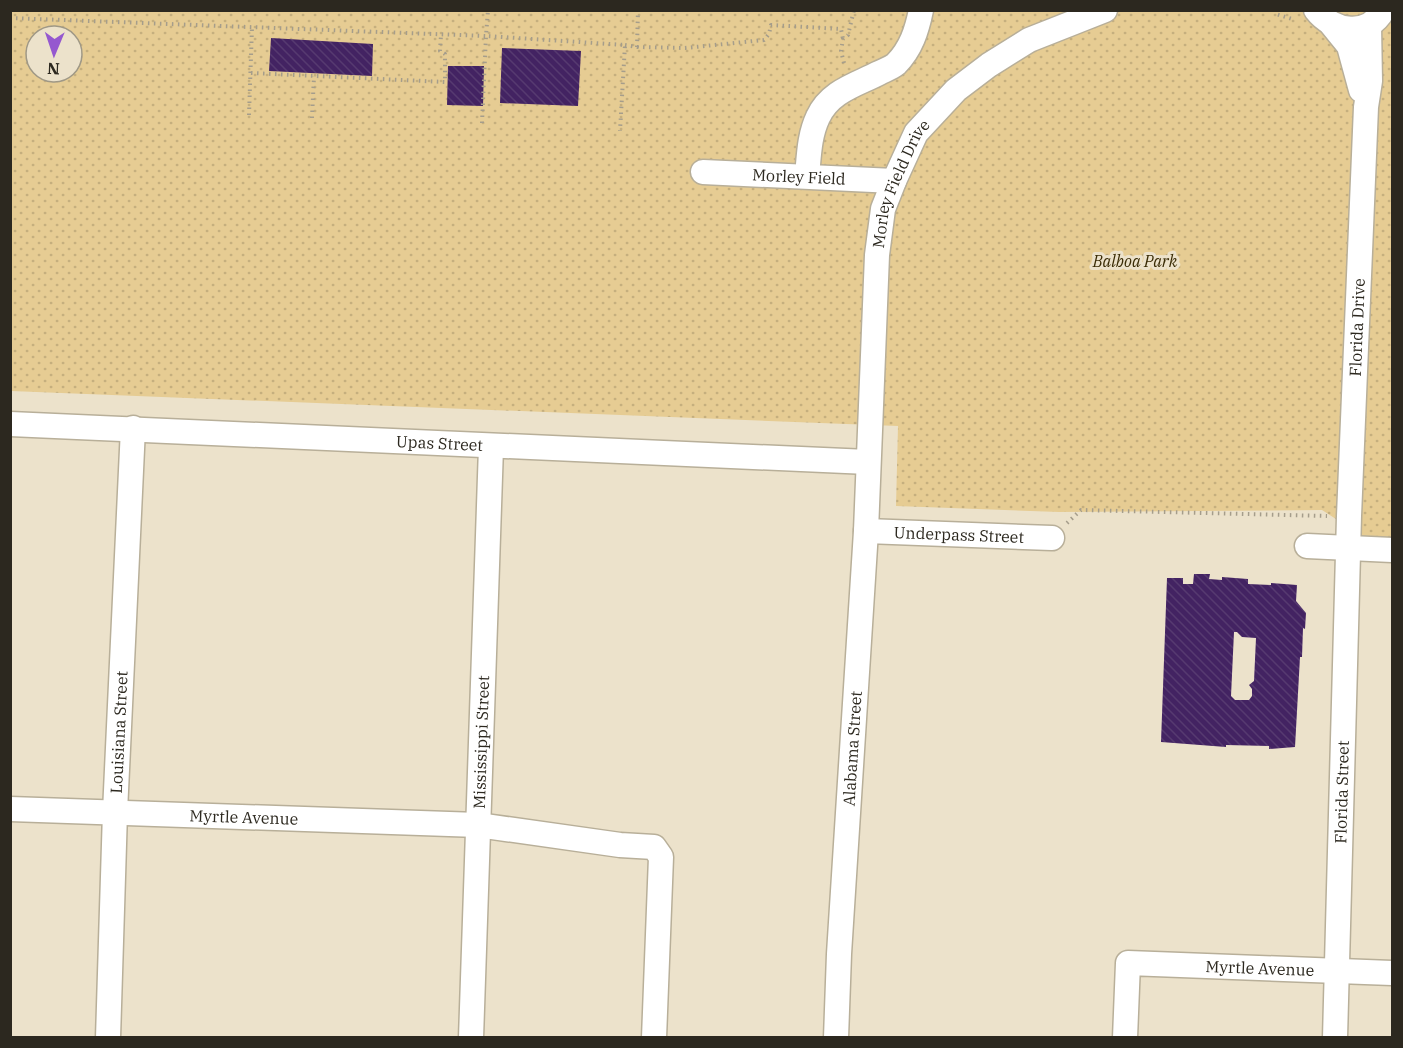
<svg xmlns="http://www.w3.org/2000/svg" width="1403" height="1048" viewBox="0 0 1403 1048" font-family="'IBM Plex Serif',serif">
<defs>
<pattern id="park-dots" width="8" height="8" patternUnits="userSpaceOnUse" patternTransform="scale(1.5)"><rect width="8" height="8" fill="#e6cc93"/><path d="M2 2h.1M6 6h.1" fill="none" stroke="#c5af7e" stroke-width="1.8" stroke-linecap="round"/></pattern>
<pattern id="building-back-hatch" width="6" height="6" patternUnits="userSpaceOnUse" patternTransform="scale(1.5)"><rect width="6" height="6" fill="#432362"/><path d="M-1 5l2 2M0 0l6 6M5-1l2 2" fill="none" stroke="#563a70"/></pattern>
</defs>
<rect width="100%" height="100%" fill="#ece2cb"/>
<!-- park -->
<path fill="url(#park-dots)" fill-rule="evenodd" d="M11 11H1392V542L1370 541 1322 510 1059 512 896 506 898 426 11 391ZM36 36H72V72H36Z"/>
<!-- building -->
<path fill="url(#building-back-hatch)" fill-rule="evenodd" d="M271 38 373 44 372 76 269 71Z
M502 48 581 51 578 106 500 103Z
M448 66H484L483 106 447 105Z
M1194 574H1210L1209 579 1222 580V577L1248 579V584L1271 585V583L1297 585 1296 601 1306 613 1305 629 1303 628 1302 657H1300L1295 747 1269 749V746L1226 745V747L1161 742 1167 578H1183V584H1193ZM1234 632H1237L1242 637 1256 638 1254 681 1249 685 1252 689V696L1249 700H1235L1231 696Z"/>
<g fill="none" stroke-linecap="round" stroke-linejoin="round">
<defs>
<g id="minor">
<path d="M1316 10C1333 32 1368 38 1383 10"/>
<path d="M1332 25 1349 46 1361 90"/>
<path id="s1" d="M703 172 894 181"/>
<path d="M807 176C809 156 809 136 818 117 830 91 856 85 879 73 885 70 891 68 896 64 911 49 917 30 921 10"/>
<path id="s2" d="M10 424 868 462"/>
<path id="s3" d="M866 531 1052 538"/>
<path d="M1307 546 1392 550"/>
<path id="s4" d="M10 809 478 825 620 845 654 847 661 857 654 1038"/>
<path id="s5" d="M108 1038 115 812 133 428"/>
<path id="s6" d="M471 1038 491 447"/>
<path id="s7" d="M836 1038 839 954 866 531 877 255 883 209 894 181 916 133 956 90 989 65 1029 40 1105 10"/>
<path id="s8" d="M1125 1038 1128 963 1392 973"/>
<path id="s9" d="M1335 1038 1349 516 1366 107 1370 81 1369 26"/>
</g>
</defs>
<!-- minor casing -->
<use href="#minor" stroke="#b8af99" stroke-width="27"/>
<!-- path -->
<path stroke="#a59d8b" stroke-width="4" stroke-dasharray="1.5 4.5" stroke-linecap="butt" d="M1276 10V14L1295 20
M10 18 486 36 488 10
M625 45 637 47 638 10
M637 47 685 48 764 40 769 34 771 25 841 29 843 39
M844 63 841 51 843 39 848 35 854 10
M251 73 445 82V54L440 51 441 35
M249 115 252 27
M312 118 314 76
M482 123 486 36 625 45 620 131
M1067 523 1081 510 1327 516"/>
<!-- minor -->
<use href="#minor" stroke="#fff" stroke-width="24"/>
</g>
<g text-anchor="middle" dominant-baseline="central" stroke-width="6" stroke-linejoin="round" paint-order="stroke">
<!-- street labels -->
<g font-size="16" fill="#2c281f" stroke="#ece2cb">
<text stroke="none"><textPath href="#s1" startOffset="96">Morley Field</textPath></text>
<text stroke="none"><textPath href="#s7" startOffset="860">Morley Field Drive</textPath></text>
<text stroke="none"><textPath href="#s9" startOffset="711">Florida Drive</textPath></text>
<text stroke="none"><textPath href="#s2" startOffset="430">Upas Street</textPath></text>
<text stroke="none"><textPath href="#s3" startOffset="93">Underpass Street</textPath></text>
<text stroke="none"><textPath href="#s5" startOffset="306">Louisiana Street</textPath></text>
<text stroke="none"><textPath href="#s6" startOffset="296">Mississippi Street</textPath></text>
<text stroke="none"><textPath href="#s7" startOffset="290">Alabama Street</textPath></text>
<text stroke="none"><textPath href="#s9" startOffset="246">Florida Street</textPath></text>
<text stroke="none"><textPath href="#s4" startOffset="234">Myrtle Avenue</textPath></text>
<text stroke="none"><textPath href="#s8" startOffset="207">Myrtle Avenue</textPath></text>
</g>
<!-- park labels -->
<g font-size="16" font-style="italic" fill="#392b05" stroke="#ece2cb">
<text x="1135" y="261">Balboa Park</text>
</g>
</g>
<!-- border -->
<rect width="1403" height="1048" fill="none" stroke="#2c281f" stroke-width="24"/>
<!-- north arrow -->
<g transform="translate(54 54) rotate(182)"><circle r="28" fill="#ece2cb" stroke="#9f9886" stroke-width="1.5"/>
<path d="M0-4.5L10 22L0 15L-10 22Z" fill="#9558cf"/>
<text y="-9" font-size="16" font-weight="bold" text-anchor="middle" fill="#2c281f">N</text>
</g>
</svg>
